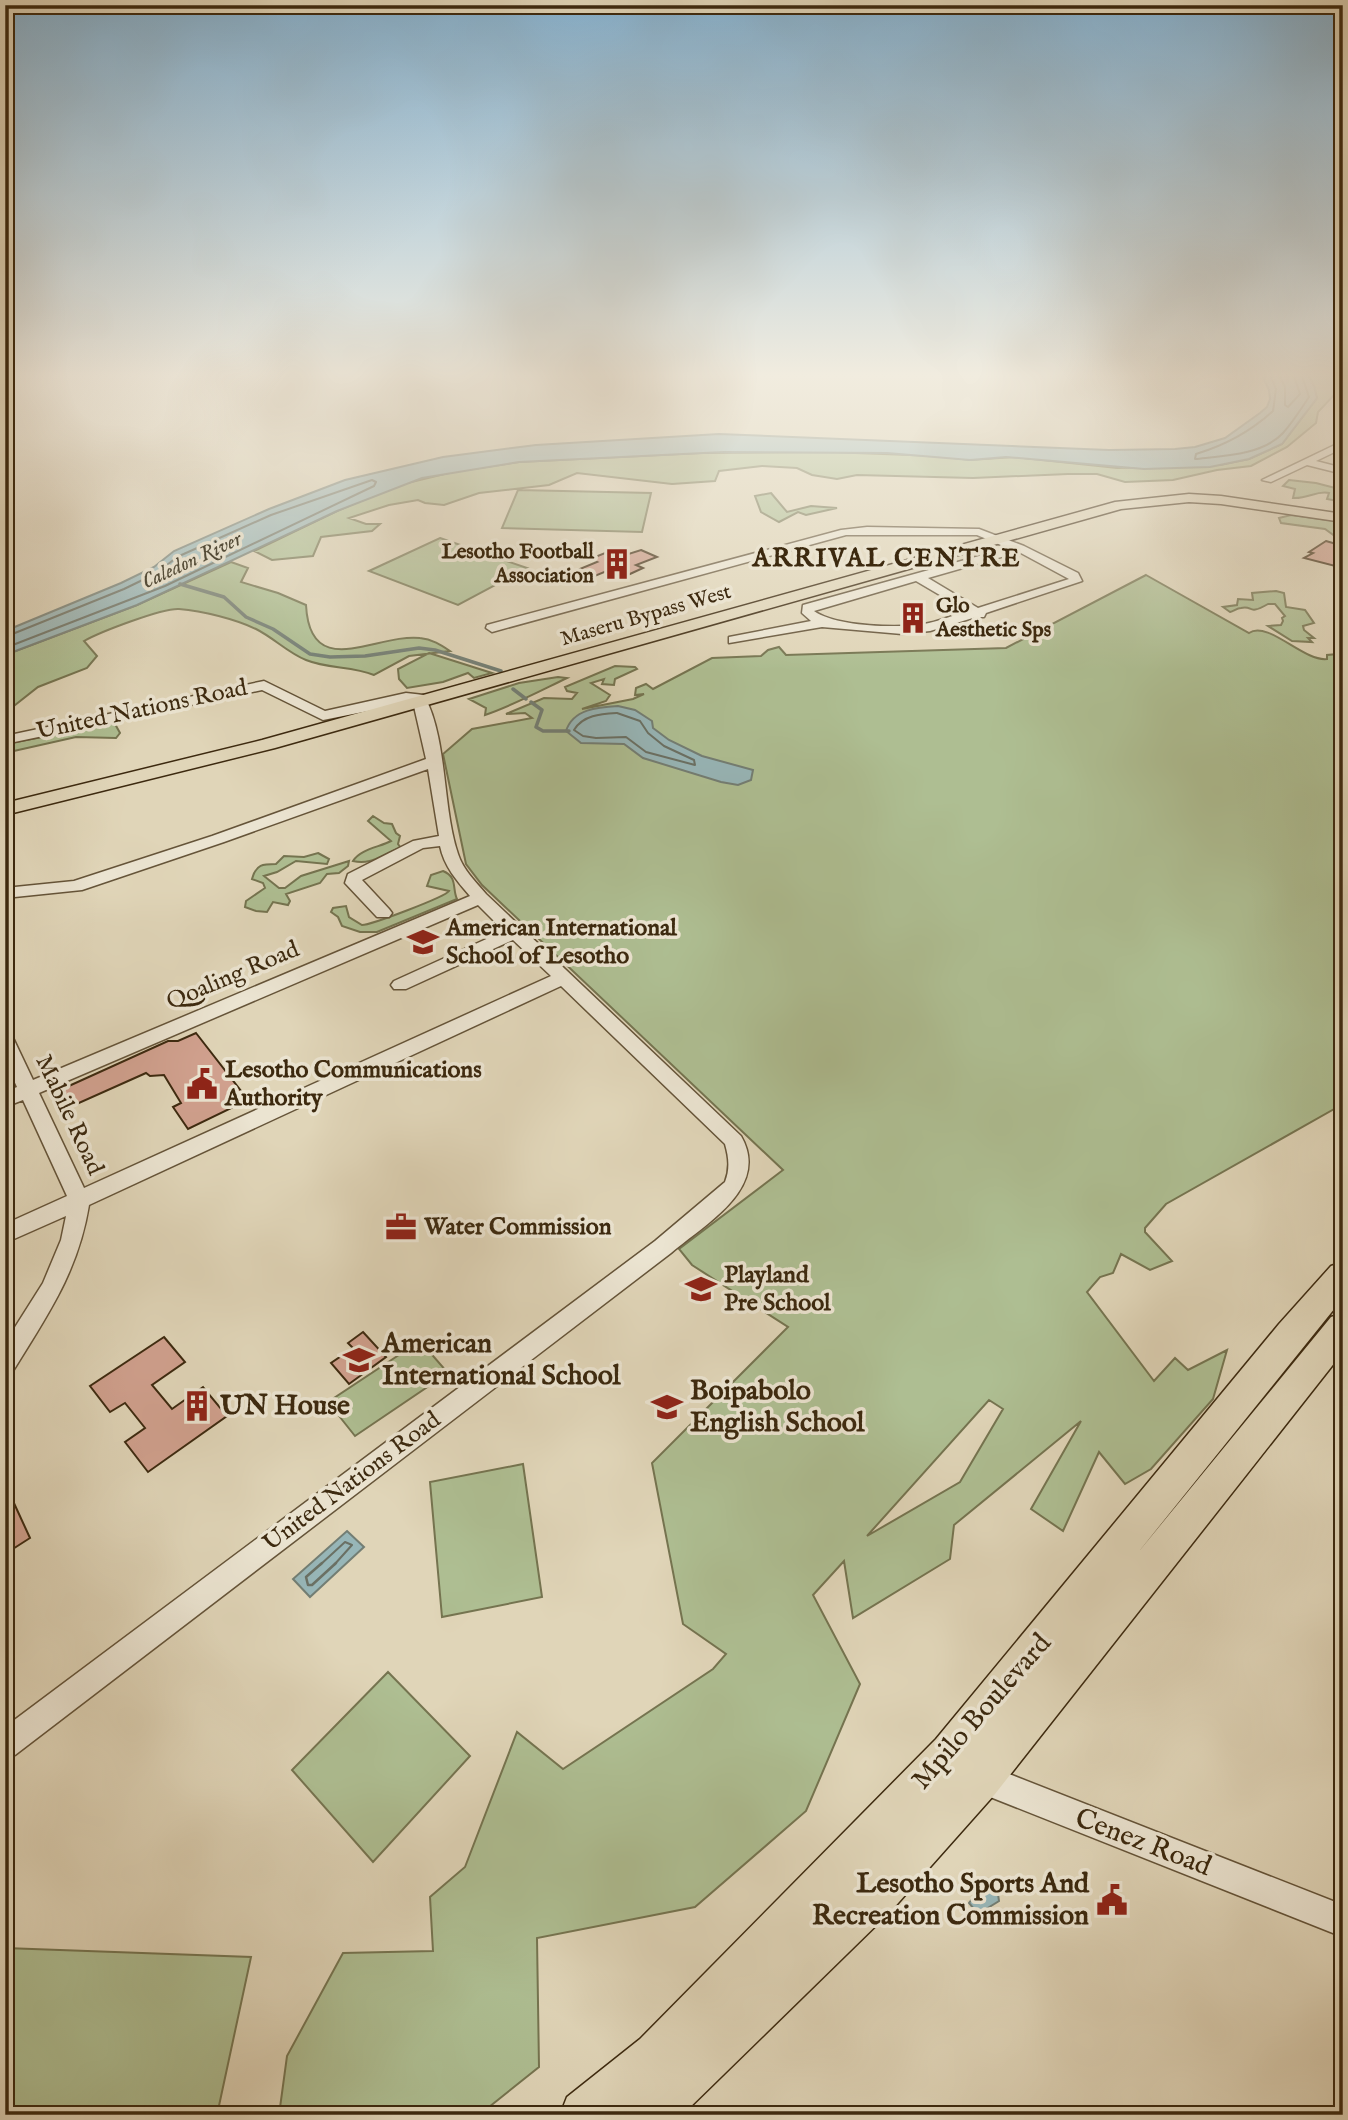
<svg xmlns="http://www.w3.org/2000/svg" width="1348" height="2120" viewBox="0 0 1348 2120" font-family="'IM FELL English',serif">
<rect width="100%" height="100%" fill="#e0d5b8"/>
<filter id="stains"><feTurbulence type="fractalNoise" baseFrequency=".00286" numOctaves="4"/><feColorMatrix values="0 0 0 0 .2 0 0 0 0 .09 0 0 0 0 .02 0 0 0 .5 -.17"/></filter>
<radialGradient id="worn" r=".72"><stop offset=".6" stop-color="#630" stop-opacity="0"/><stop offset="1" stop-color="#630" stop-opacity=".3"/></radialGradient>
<!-- green -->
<path fill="#aebe92" stroke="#757450" stroke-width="2" fill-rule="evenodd" d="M1307 373H1343V398L1333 396 1318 412 1316 423 1287 447 1251 466 1217 470 1173 480 1125 482 1097 474H1068L973 478 857 475 837 479 812 475 797 468 762 466 719 471 715 481 672 484 577 473 549 485 479 493 444 505 425 503 418 500 389 505 349 518 366 524H380L372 531 321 537 313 556 272 560 254 551 337 511 399 485 453 472 519 462 701 453 828 452 937 456 970 460 1014 457 1117 468 1220 465 1249 459 1282 444 1317 398 1314 386Z
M1289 480 1316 483 1343 490V502L1327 499 1329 493C1317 490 1308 499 1293 498L1295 489 1283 486Z
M518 490 651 493 642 532 502 528Z
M771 493 787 512 811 506 837 508 806 515 798 512 779 522 761 512 755 496Z
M1291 515 1343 522V542L1325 529 1281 523 1279 518Z
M440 538 527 568 458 605 369 571Z
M231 562 248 568 241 582 278 593 306 605C310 683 377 633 420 638 432 639 441 645 450 651L409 656 374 675C352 666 328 669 306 660 288 653 274 638 256 629 235 619 203 611 179 609 162 608 100 632 84 641L97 656 87 668 38 687 5 713V655L137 605Z
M1146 575 1249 633C1268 620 1304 662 1327 659V655L1338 654 1343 650V667L1335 668 1337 673 1343 675V1104L1166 1204 1145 1228V1232L1172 1261 1150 1270 1121 1254 1113 1273 1100 1277 1087 1292 1154 1381 1175 1358 1188 1370 1227 1350 1213 1399 1151 1469 1125 1484 1099 1452 1063 1531 1031 1509 1081 1421 954 1525 950 1559 853 1618 844 1561 813 1595 860 1684 806 1811 695 1907 537 1938 539 2067 479 2115H279L287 2056 343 1953 433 1951 430 1897 465 1867 517 1732 563 1769 713 1669 726 1654 683 1624 652 1463 788 1327 692 1265 679 1249 783 1170 482 885 466 864 443 754 472 729 532 718 525 713 506 714 544 698 572 699 577 693 567 691 565 687 615 666 635 667 637 669 615 679 614 685 602 684 604 679 591 683 610 695 606 701 582 709 633 699 644 694 635 695 636 688 646 684 653 689 712 658 761 656 768 650 779 647 786 655 1006 648ZM989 1400 1003 1409 960 1482 867 1536Z
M1276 591 1284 593 1286 607 1305 610 1314 623 1303 626 1304 630 1314 638H1308L1312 642 1292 641 1268 626 1281 625 1283 621 1282 618 1285 616 1275 604H1268C1247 616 1254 605 1241 608 1237 608 1234 611 1230 612L1223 607 1237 605 1238 599 1253 600 1252 593Z
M429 653 492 673 474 678 468 673 443 682 407 688 399 679 398 669Z
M558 677 567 678C540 691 514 705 485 715L486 708 469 699 519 683Z
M100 723 115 724 120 733 116 738 76 737 5 753V744L85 729Z
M373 816 384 823 392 824 396 833 400 836 398 844 401 848C383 853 372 866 353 861 360 849 380 847 391 841L368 821Z
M318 853 329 859 327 864 296 861 277 872 264 876 279 888H285L301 876 349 861 348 866 339 873 327 874 320 883 286 894 290 901 288 905 273 902 267 912 256 911 245 907 246 901 265 888 263 883 252 879C256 864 263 864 276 864L284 856 304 857Z
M443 871C458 877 452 889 457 899L377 932H360L342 926 338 917 331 912 333 908 346 906 349 917 362 925C371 925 445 897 449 891L427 886 431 875Z
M420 1341 448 1373 355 1436 328 1402Z
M523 1464 542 1597 442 1617 430 1482Z
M388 1672 470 1756 373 1862 292 1770Z
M5 1948 251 1957 217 2115H5Z"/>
<!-- water -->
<path fill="#97b6b8" stroke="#737e74" stroke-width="2" d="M1261 373H1307L1314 386 1317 398 1282 444 1249 459 1210 467 1144 469 1006 457 970 460 887 453 724 452 519 462 422 478 337 511 137 605 5 655V631L121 583 154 567 174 551 269 509 345 480 443 457 536 445 719 434 1109 450 1175 449 1195 447 1225 438 1260 413 1267 407 1270 399 1269 390Z
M618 706 635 710 652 721 653 728 669 740 702 756 753 770 751 780 738 785 721 782 643 758 624 744 581 743 566 731C573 709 598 707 618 706Z
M347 1531 364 1547 310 1597 293 1579Z
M988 1879 997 1887 999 1901 978 1914 969 1903Z"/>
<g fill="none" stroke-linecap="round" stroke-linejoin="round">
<!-- shore-far1 -->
<path stroke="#6a7064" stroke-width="2" d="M1269 373 1276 389 1273 411C1250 432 1226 445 1196 454L1195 459C1222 456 1263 455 1283 433 1293 422 1301 409 1309 397L1301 373
M1278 373 1285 387V405L1288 407 1300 394 1293 373
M5 637 124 589 157 573 177 557 271 515 372 480 376 482 374 486 165 586 5 648
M617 713 640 721 648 733 664 746 694 760 695 765 646 752 626 737 596 738 583 736 574 730C583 715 601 714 617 713Z
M320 1565 345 1542 352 1545 334 1565"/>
<!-- shore -->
<path stroke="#6a7064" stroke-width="2.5" d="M322 1563 306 1577 308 1585H312L336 1563"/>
<!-- stream -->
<path stroke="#737e74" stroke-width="3.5" d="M180 584 224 597 246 617 273 629 310 654 330 657 365 656 419 648 435 650 501 671
M513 689 526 699
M531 702 542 710 536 727 543 731H569"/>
</g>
<!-- building -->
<path fill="#d1a18f" stroke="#3c290f" stroke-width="2" d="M1326 541 1343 546V568L1304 558 1313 553 1309 552Z
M641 550 657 557 636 565 643 568 630 574 623 576 609 570 585 580 570 573 597 562 590 559 605 553 616 558Z
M196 1033 248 1100 188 1129 173 1107 181 1103 164 1075 150 1076 146 1073 70 1107 60 1090 168 1041H178Z
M363 1332 386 1357 349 1384 331 1363 353 1348 348 1343Z
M164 1337 185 1362 152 1385 172 1409 203 1387 227 1416 148 1472 125 1442 145 1428 125 1403 110 1412 90 1386Z
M13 1501 30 1538 5 1554V1506Z"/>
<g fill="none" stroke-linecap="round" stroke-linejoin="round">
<defs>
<path id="minor" d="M1343 441V448L1316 461 1343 468V474L1307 465 1271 482 1262 480Z
M867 527 979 529 1024 546 1078 573 1082 581 986 613 984 617H976L930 631 902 634 822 627 729 643V637L811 621 802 613 803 605 1008 548 977 535H846L492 632 486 628 487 625 841 530ZM1019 552 1069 579 978 608 928 578ZM916 581 967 611C954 615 942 620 929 623 902 629 836 627 814 611Z
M264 681 325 711 406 693 424 695C448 740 442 807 458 854 463 870 476 882 486 894L741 1136C771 1188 705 1224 671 1253L15 1755 5 1760V1727L655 1241 725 1182C730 1169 729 1158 725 1144L561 986 89 1205C78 1272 48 1314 13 1371L5 1374V1343L43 1283 61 1240 66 1216 5 1243V1224L67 1196 23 1100 5 1107V1092L17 1087 5 1061V1034L12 1035 14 1040 33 1080 470 896C457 881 444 866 440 846L423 848 362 880 389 909 392 913 389 917H377L345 883 348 874 413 841 439 836 428 769 224 842 82 890 5 898V888L74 881 212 836 426 759 413 702 323 720 262 690 5 744V736ZM478 905 504 931 394 981 391 985 394 989H406L513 940 551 976 84 1188 39 1093Z
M976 1761 1343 1905V1937L965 1787 961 1776 965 1765Z"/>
<path id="major" d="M1189 494 1221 496 1343 514V522L1221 504 1189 502 1121 509 275 748 5 815V803L262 740 1115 502Z"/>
<path id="highway" d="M1343 1262V1298L1136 1555 1331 1317 1343 1313V1352L995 1794 891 1911 682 2115H560L567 2097 640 2039 936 1739 1279 1324 1331 1266Z"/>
</defs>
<!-- minor casing -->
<use href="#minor" stroke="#655439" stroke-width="3"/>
<!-- major casing -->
<use href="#major" stroke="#3c290f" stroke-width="3"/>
<!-- highway casing -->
<use href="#highway" stroke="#3c290f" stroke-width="3"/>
<!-- minor -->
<use href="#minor" fill="#ebe4d1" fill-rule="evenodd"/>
<!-- major -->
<use href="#major" fill="#e0d5b8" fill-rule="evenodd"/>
<!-- highway -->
<use href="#highway" fill="#e0d5b8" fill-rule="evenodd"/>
</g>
<!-- sky -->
<linearGradient id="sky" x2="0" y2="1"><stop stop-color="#87b5d5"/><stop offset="0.56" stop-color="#f1ecdf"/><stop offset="1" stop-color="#f1ecdf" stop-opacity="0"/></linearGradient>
<rect width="1348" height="670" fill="url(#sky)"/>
<!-- icons -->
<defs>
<symbol id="building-bare" viewBox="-9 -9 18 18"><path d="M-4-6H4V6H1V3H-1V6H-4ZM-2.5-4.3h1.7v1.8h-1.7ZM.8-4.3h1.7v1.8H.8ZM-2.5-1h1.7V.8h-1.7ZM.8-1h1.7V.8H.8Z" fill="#8f2418" stroke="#ebe4d1" stroke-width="2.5" paint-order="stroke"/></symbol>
<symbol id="school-bare" viewBox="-9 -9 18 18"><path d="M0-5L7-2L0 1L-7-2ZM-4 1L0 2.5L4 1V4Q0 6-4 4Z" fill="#8f2418" stroke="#ebe4d1" stroke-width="2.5" paint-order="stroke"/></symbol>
<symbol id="civic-bare" viewBox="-9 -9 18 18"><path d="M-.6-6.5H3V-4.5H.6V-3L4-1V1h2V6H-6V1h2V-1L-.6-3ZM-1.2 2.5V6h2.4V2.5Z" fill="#8f2418" stroke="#ebe4d1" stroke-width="2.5" paint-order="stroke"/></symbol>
<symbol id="office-bare" viewBox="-9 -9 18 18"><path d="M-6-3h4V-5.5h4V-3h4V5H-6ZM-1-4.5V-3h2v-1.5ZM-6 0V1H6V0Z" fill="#8f2418" stroke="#ebe4d1" stroke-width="2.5" paint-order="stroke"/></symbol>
</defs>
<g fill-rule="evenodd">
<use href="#building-bare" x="595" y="542" width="44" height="44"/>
<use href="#building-bare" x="891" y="596" width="44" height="44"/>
<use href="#school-bare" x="401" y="920" width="44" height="44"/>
<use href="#civic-bare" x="180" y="1062" width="44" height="44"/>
<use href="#office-bare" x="379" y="1205" width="44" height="44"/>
<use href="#school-bare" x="679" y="1267" width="44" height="44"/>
<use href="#school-bare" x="337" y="1338" width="44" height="44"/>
<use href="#building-bare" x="175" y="1384" width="44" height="44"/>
<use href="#school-bare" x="645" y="1385" width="44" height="44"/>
<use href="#civic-bare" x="1090" y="1878" width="44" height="44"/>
</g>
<g text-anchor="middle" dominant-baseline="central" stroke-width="7" stroke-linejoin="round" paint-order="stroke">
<!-- far-poi labels -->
<g font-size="21" font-weight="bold" fill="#3c290f" stroke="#ebe4d1" text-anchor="end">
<text x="594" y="552">Lesotho Football<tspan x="594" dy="24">Association</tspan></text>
<text x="936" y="606" text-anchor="start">Glo<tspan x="936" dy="24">Aesthetic Sps</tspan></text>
</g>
<!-- far-water labels -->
<g font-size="21" font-style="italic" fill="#534c39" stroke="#ebe4d1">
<text transform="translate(192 561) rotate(-25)">Caledon River</text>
</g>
<!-- far-street labels -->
<g font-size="21" fill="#3c290f" stroke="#ebe4d1">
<text transform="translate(646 616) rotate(-16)">Maseru Bypass West</text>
</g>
<!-- street labels -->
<g font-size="24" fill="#3c290f" stroke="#ebe4d1">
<text transform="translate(142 710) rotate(-12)">United Nations Road</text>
<text transform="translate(233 976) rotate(-23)">Qoaling Road</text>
<text transform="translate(69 1115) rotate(65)">Mabile Road</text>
<text transform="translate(352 1482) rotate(-37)">United Nations Road</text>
</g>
<!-- poi labels -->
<g font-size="24" font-weight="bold" fill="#3c290f" stroke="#ebe4d1" text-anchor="start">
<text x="446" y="928">American International<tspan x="446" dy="28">School of Lesotho</tspan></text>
<text x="225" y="1070">Lesotho Communications<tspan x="225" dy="28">Authority</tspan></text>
<text x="424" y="1227">Water Commission</text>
<text x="724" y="1275">Playland<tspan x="724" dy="28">Pre School</tspan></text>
</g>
<!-- far-district labels -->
<g font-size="26" font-weight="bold" letter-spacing="2" fill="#3c290f" stroke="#ebe4d1">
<text x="887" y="558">ARRIVAL CENTRE</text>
</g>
<!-- near-poi labels -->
<g font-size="28" font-weight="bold" fill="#3c290f" stroke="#ebe4d1" text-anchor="start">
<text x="382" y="1344">American<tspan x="382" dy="32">International School</tspan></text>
<text x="690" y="1391">Boipabolo<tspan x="690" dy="32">English School</tspan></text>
<text x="220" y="1406">UN House</text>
<text x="1089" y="1884" text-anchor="end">Lesotho Sports And<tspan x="1089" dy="32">Recreation Commission</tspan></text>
</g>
<!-- near-street labels -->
<g font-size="28" fill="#3c290f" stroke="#ebe4d1">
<text transform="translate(982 1712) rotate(-49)">Mpilo Boulevard</text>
<text transform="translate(1143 1843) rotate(21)">Cenez Road</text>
</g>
</g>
<!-- margin -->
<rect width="1348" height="2120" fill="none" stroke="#e0d5b8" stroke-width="28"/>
<rect x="7" y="7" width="1334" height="2106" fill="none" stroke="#3c290f" stroke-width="3.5"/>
<rect x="14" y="14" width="1320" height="2092" fill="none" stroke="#3c290f" stroke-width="2"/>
<rect width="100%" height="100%" filter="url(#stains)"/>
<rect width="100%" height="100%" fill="url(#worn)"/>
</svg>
